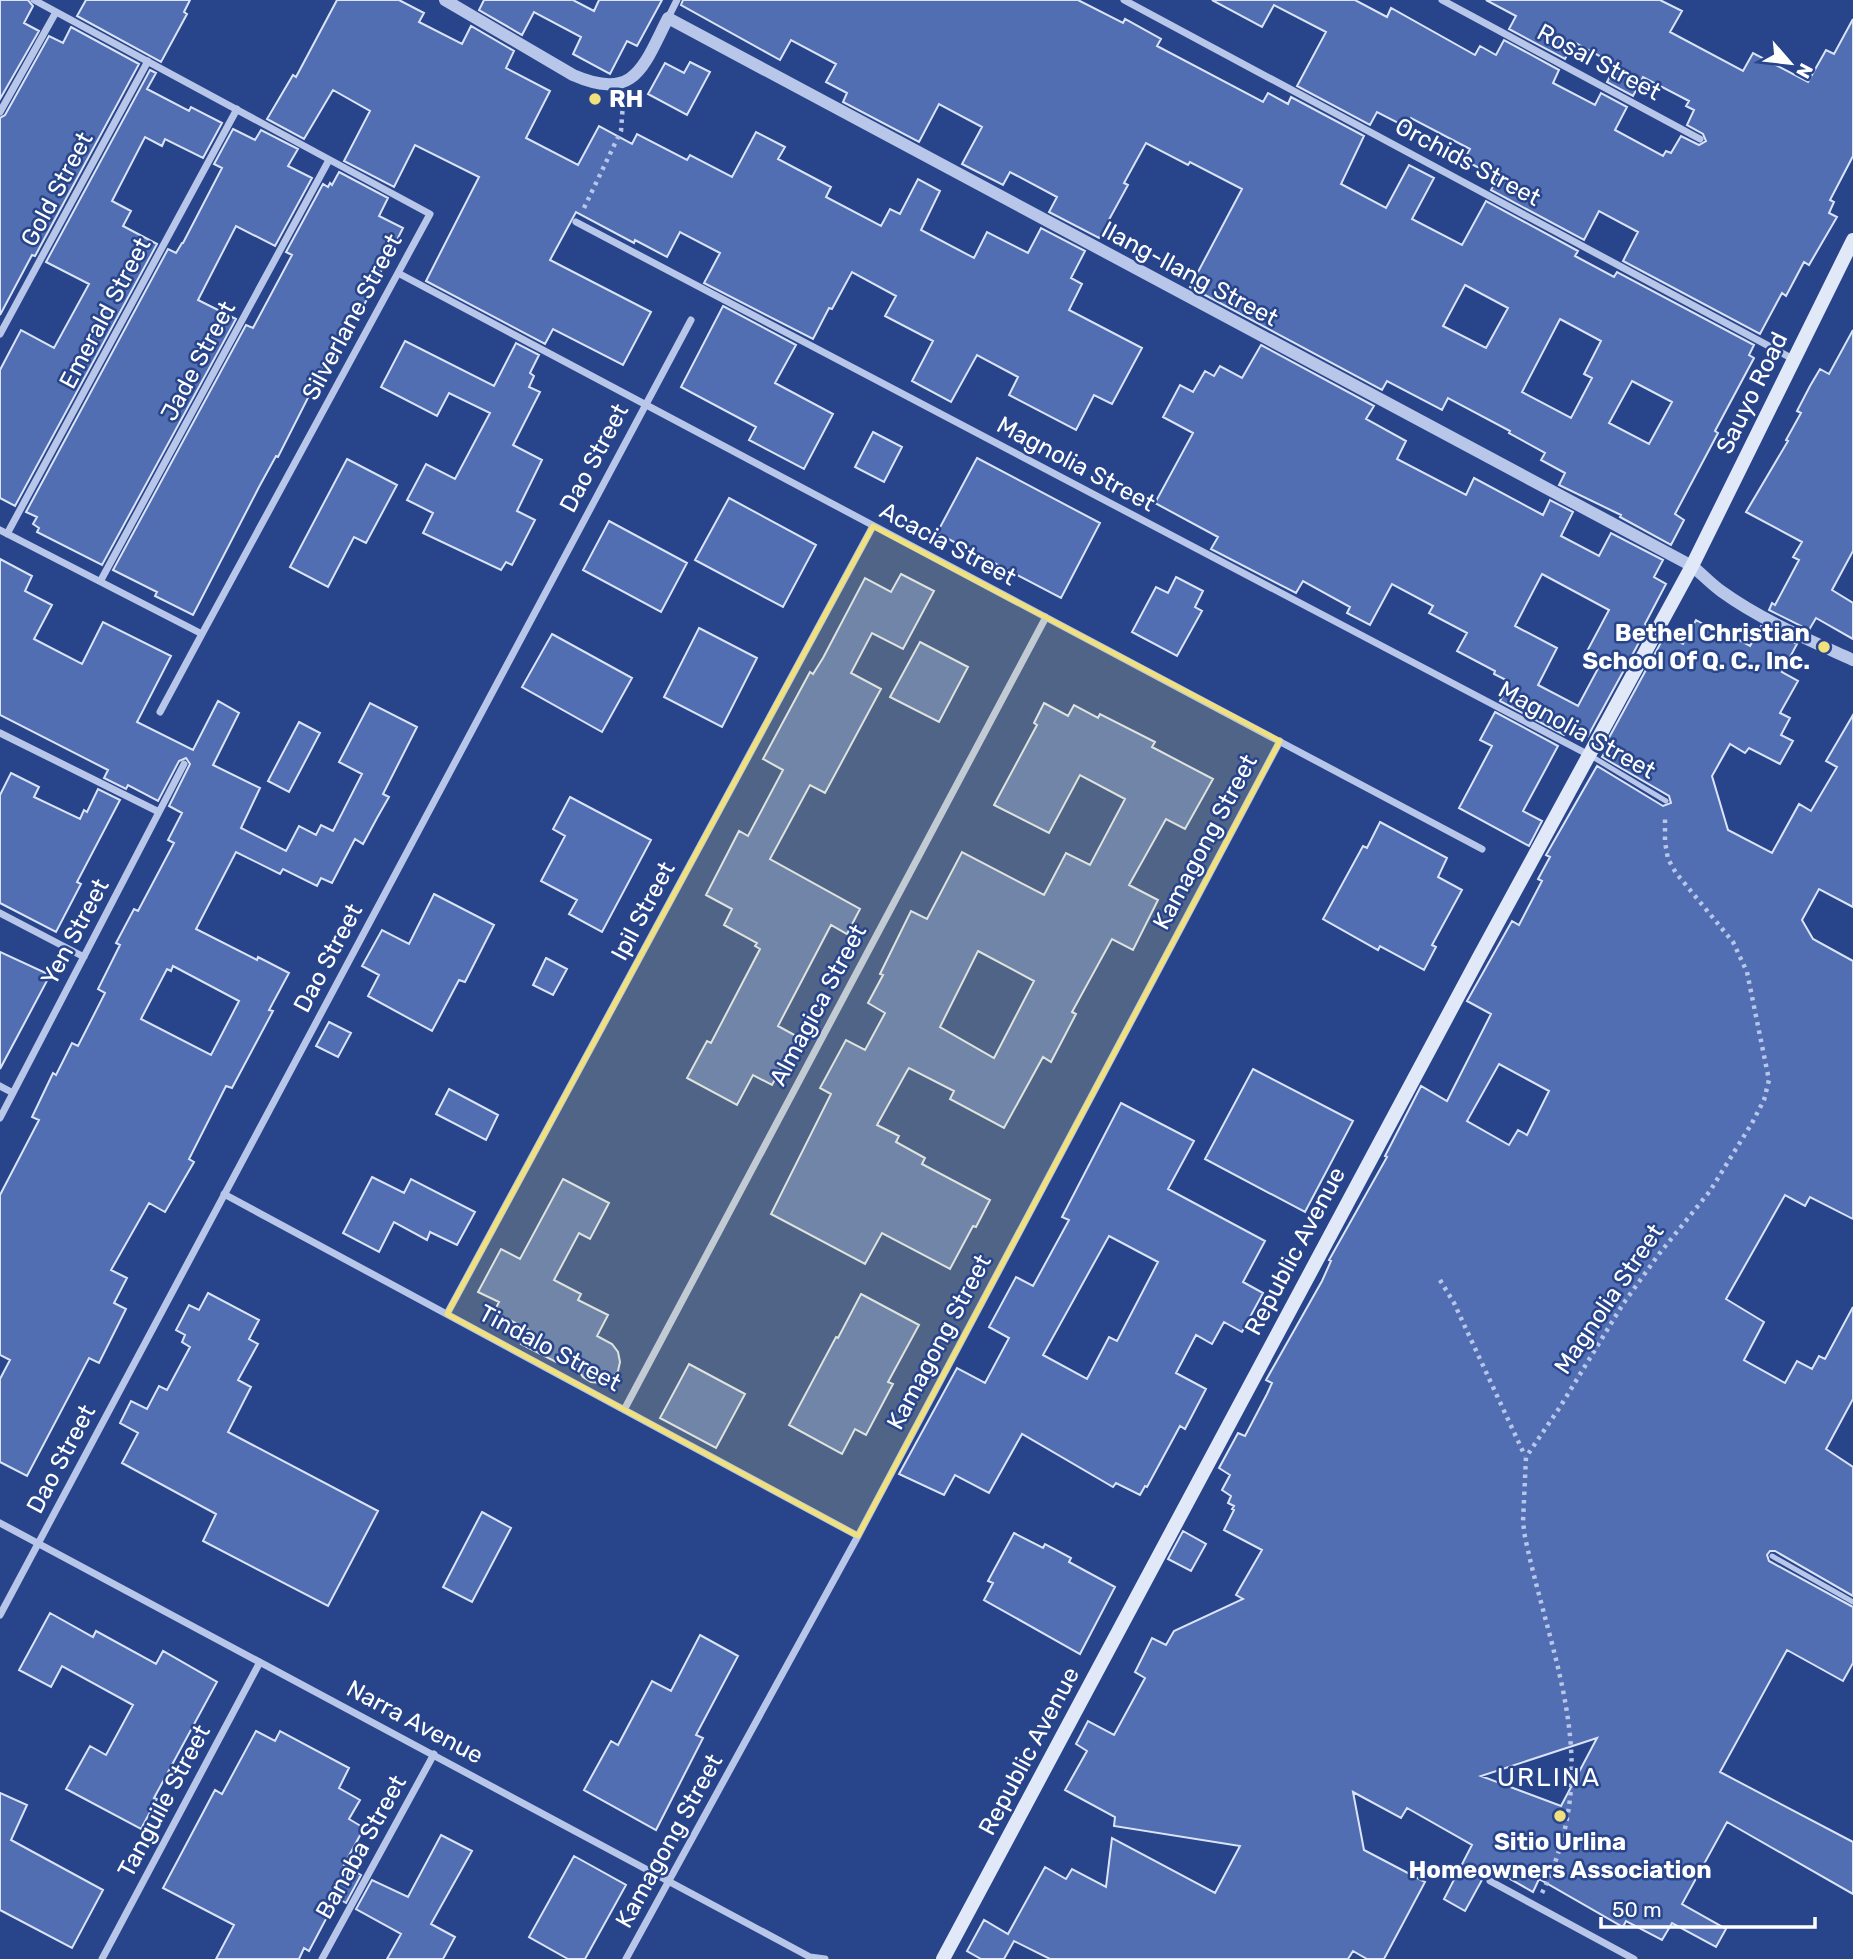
<svg xmlns="http://www.w3.org/2000/svg" width="1853" height="1959" viewBox="0 0 1853 1959" font-family="Rubik,sans-serif">
<rect width="100%" height="100%" fill="#28458b"/>
<!-- building -->
<path fill="#516eb2" stroke="#dbe4f7" stroke-width="2" fill-rule="evenodd" d="M0 0H28L33 6 24 23 39 31 0 99Z
M86 0H190L184 12 187 14 161 62 77 16Z
M337 0H399L424 13 419 22 462 44 471 26 514 51 506 68 550 91 526 138 578 165 599 126 632 144 637 134 687 160 690 155 732 177 756 132 785 147 778 159 831 187 826 197 881 226 890 209 900 214 918 179 940 191 921 230 974 258 987 232 1028 253 1041 228 1085 251 1071 278 1082 284 1069 310 1142 348 1112 404 1094 395 1076 430 1009 395 1018 377 977 355 951 402 912 381 933 341 885 316 896 296 852 272 832 309 829 308 813 339 704 283 720 253 680 232 667 257 635 240 634 243 576 212 550 260 651 312 623 365 553 329 545 344 426 281 479 177 415 145 394 187 344 161 370 111 333 90 304 139 267 119 293 75 296 77Z
M484 0H573L594 11 599 0H662L637 46 627 41 610 74 573 54 581 37 534 12 522 35 479 10Z
M683 0H1078L1123 23 1125 19 1161 39 1157 46 1263 102 1268 93 1288 104 1291 97 1364 136 1341 184 1386 208 1409 165 1434 178 1412 219 1462 245 1486 201 1578 251 1575 256 1614 277 1617 272 1754 345 1749 355 1754 358 1715 431 1718 433 1675 514 1684 520 1671 545 1620 517 1621 515 1559 485 1565 473 1541 460 1545 453 1509 433 1510 431 1448 398 1442 410 1387 381 1382 390 1190 287 1242 189 1190 162 1188 165 1146 143 1124 183 1128 185 1099 238 1049 212 1057 197 1010 172 1003 185 962 164 982 127 939 104 919 142 843 102 847 93 826 82 836 64 791 40 780 60 681 5ZM1465 285 1508 308 1486 348 1443 326ZM1560 319 1601 341 1584 374 1592 378 1571 418 1522 392ZM1632 381 1672 402 1649 444 1609 423Z
M1212 0H1355L1387 17 1391 8 1475 55 1480 46 1496 55 1504 40 1559 70 1553 83 1595 105 1601 93 1627 107 1615 130 1663 156 1666 151 1671 153 1681 136 1699 145 1706 141 1703 134 1687 125 1694 110 1686 106 1689 101 1643 77 1633 96 1607 82 1616 65 1574 42 1565 59 1509 29 1516 16 1486 0H1660L1682 11 1670 32 1743 71 1753 53 1808 82 1826 50 1834 54 1853 19V156L1830 200 1834 202 1829 213 1837 217 1809 265 1804 262 1786 296 1782 293 1760 334 1623 261 1638 232 1599 211 1584 240 1491 190 1498 178 1464 160 1470 149 1411 118 1406 127 1377 112 1370 125 1297 86 1326 32 1274 5 1262 27Z
M71 27 139 64 35 256 32 255 0 315V118L5 115 49 36 63 43Z
M690 62 710 72 687 115 648 94 665 63 684 73Z
M150 70 156 73 147 89 189 111 191 107 222 123 203 158 165 139 162 146 145 137 112 201 131 211 123 226 157 244 15 506 0 498V370L21 330 54 348 89 284 46 262Z
M233 129 255 140 261 130 298 149 288 166 312 178 275 246 236 226 198 300 236 319 102 565 37 532 39 528 33 524 37 517 26 512 168 249 176 253 182 243H183L222 168 214 164Z
M339 172 388 198 379 216 403 228 363 307 356 303 278 457 276 456 259 487 193 615 155 596 157 592 113 570 246 325 253 328 292 255 286 252 323 184 328 187 330 183 332 185Z
M723 306 796 345 775 383 833 414 804 469 749 440 756 427 681 387Z
M1853 330V551L1832 590 1853 603V639L1816 618 1809 630 1769 610 1772 603 1775 605 1799 560 1793 557 1802 542 1746 512 1788 441 1786 440 1801 413 1797 411 1810 386 1820 369 1829 374Z
M405 341 494 386 516 343 539 355 530 373 534 376 529 387 540 392 513 445 542 460 517 511 535 520 512 565 506 562 501 570 423 533 433 513 407 500 426 464 455 479 490 413 449 393 437 416 381 387Z
M1261 345 1374 406 1366 419 1406 441 1397 459 1466 495 1474 478 1543 515 1550 500 1573 512 1561 536 1599 556 1611 533 1663 560 1654 577 1666 584 1645 624 1648 626 1588 736 1569 726 1564 735 1500 701 1510 682 1494 674 1495 671 1457 651 1467 633 1429 613 1433 606 1392 584 1370 625 1347 613 1350 607 1303 581 1296 593 1211 549 1218 537 1155 503 1193 433 1163 417 1180 385 1193 392 1205 371 1214 376 1220 366 1242 378ZM1542 574 1609 610 1585 655 1601 663 1578 706 1538 685 1557 648 1515 626Z
M873 432 902 447 884 482 855 467Z
M977 458 1100 523 1061 598 937 533Z
M347 459 397 485 366 543 354 537 328 587 290 567Z
M729 498 816 545 783 607 695 560Z
M609 521 687 563 661 612 583 570Z
M0 559 32 576 25 591 52 605 34 639 82 664 103 622 171 656 137 722 193 750 218 701 239 713 213 765 260 788 241 828 286 851 299 826 316 835 321 825 333 831 362 774 339 762 370 703 417 727 383 794 389 797 377 818 363 844 355 839 332 883 321 878 317 886 283 869 280 874 236 852 196 929 257 960 258 957 289 973 269 1010 273 1011 232 1088 226 1086 189 1159 194 1162 165 1212 149 1203 111 1270 127 1278 114 1303 126 1309 99 1363 89 1358 27 1476 0 1462V1379L10 1360 0 1355V1195L39 1120 32 1117 53 1073 56 1075 72 1043 78 1046 105 993 98 989 120 945 116 943 134 909 138 911 174 843 168 840 182 813 169 806 190 764 186 758 179 761 158 801 128 785 126 789 104 778 108 770 0 715ZM173 966 239 1001 211 1055 141 1019 167 969 171 971Z
M901 574 934 591 903 649 872 633 851 673 881 689 825 793 810 785 770 859 860 909 847 934 831 925 778 1026 798 1037 772 1085 753 1075 737 1105 687 1078 707 1041 711 1043 760 949 755 946 757 943 724 925 732 909 706 895 739 831 748 836 783 770 763 759 810 672 813 674 823 658 865 578 891 592Z
M1176 577 1203 591 1195 607 1202 611 1177 656 1132 632 1156 587 1168 593Z
M1696 620 1714 630 1715 627 1750 646 1761 626 1797 644 1782 672 1798 681 1780 713 1790 718 1781 735 1793 741 1780 764 1749 748 1745 753 1730 744 1712 776 1728 830 1772 853 1799 804 1811 811 1837 767 1826 761 1853 715V907L1819 889 1802 920 1813 939 1853 961V1219L1810 1197 1805 1206 1785 1195 1726 1299 1764 1322 1744 1360 1785 1383 1797 1361 1812 1369 1819 1356 1825 1359 1853 1307V1399L1826 1449 1853 1467V1596L1775 1551H1770L1767 1555 1769 1561 1853 1607V1663L1843 1681 1787 1650 1720 1772 1853 1842V1894L1727 1822 1682 1904 1726 1929 1716 1947 1672 1923 1662 1940 1626 1921 1623 1927 1539 1879 1533 1892 1489 1867 1465 1911 1444 1899 1472 1845 1407 1808 1401 1818 1353 1792 1364 1850 1425 1882 1384 1959H1367L1353 1951 1348 1959H1050L1014 1941 1004 1959H981L967 1951 984 1920 1008 1934 1045 1867 1066 1879 1072 1869 1106 1887 1112 1838 1215 1893 1240 1846 1114 1826 1115 1817 1065 1790 1087 1751 1076 1744 1088 1721 1114 1735 1145 1678 1135 1672 1152 1638 1166 1645 1174 1631 1243 1599 1236 1595 1262 1550 1224 1530 1234 1510 1232 1509 1234 1506 1228 1503 1231 1496 1222 1490 1230 1475 1219 1468 1238 1433 1245 1436 1267 1394 1272 1383 1266 1380 1322 1281 1331 1261 1329 1260 1387 1157 1385 1156 1421 1086 1447 1101 1491 1014 1467 1001 1512 921 1519 925 1542 881 1538 879 1550 857 1546 855 1597 766 1663 806 1671 803 1669 796 1602 757 1608 747 1605 745 1665 635 1683 644ZM1499 1064 1549 1091 1527 1135 1518 1130 1509 1145 1467 1121ZM1597 1738 1561 1806 1481 1776Z
M699 628 757 658 722 727 664 697Z
M552 634 632 678 602 732 522 687Z
M920 642 968 667 939 722 890 697Z
M1044 703 1068 716 1074 705 1098 718 1100 714 1155 742 1152 747 1213 779 1185 829 1166 819 1129 885 1158 900 1133 950 1112 939 1072 1012 1076 1014 1051 1062 1043 1057 1004 1128 950 1099 954 1091 909 1068 907 1071 877 1125 899 1136 896 1142 925 1158 922 1164 990 1200 976 1227 973 1226 950 1269 882 1233 865 1264 771 1214 831 1094 820 1088 846 1040 865 1050 885 1013 868 1003 883 975 880 974 911 911 927 919 962 852 1044 895 1066 853 1090 865 1125 799 1080 775 1049 833 994 805 1037 725 1034 723ZM978 951 1034 981 994 1058 940 1027Z
M1495 712 1558 746 1523 811 1542 821 1529 846 1459 808 1492 746 1480 740Z
M299 722 320 733 289 792 268 781Z
M11 773 39 787 34 797 80 819 84 810 87 812 98 789 120 800 77 882 81 884 56 932 0 903V795Z
M570 797 651 840 602 932 569 914 577 900 541 881 565 836 553 829Z
M1380 822 1447 858 1438 877 1462 890 1432 945 1436 947 1424 970 1380 946 1378 950 1323 919 1363 846 1367 848Z
M434 894 494 925 465 982 459 980 432 1031 368 996 379 975 362 966 382 930 409 944Z
M0 952 50 975 0 1069Z
M546 958 567 969 553 995 533 985Z
M329 1022 351 1033 338 1057 316 1046Z
M1253 1069 1353 1121 1305 1212 1205 1159Z
M449 1089 498 1115 486 1140 436 1114Z
M1121 1103 1194 1141 1168 1189 1265 1241 1243 1282 1263 1293 1242 1332 1224 1322 1212 1344 1196 1335 1176 1373 1206 1389 1185 1429 1180 1426 1147 1487 1145 1486 1140 1495 1116 1483 1113 1487 1022 1434 989 1493 955 1475 944 1495 899 1474 957 1368 985 1383 1009 1338 989 1327 1016 1277 1033 1286 1069 1220 1062 1217ZM1109 1236 1158 1262 1117 1341 1109 1337 1087 1379 1043 1355Z
M372 1177 404 1193 411 1179 475 1212 457 1245 430 1232 427 1240 394 1222 379 1252 343 1233Z
M563 1179 609 1203 590 1239 579 1233 554 1280 581 1294 578 1300 608 1315 597 1336 612 1344 618 1352 620 1362 618 1371 611 1379 601 1383 591 1382 583 1377 563 1347 556 1362 521 1344 529 1330 494 1312 499 1302 478 1292 501 1249 520 1259Z
M208 1293 259 1320 249 1339 258 1344 238 1380 251 1387 228 1432 378 1511 328 1606 203 1541 216 1514 122 1463 138 1433 120 1423 131 1401 147 1409 159 1386 167 1390 190 1347 182 1342 185 1335 176 1330 189 1305 199 1310Z
M861 1294 919 1325 888 1382 893 1384 866 1435 855 1429 842 1454 789 1425 836 1337 838 1338Z
M689 1364 745 1394 716 1448 660 1418Z
M482 1512 511 1528 472 1602 443 1587Z
M1183 1531 1206 1544 1191 1571 1168 1559Z
M1014 1533 1043 1548 1045 1544 1071 1558 1069 1562 1115 1587 1080 1654 984 1600 993 1583 988 1581Z
M50 1613 93 1637 96 1631 156 1664 163 1651 217 1682 154 1798 157 1799 141 1829 66 1789 90 1746 106 1755 133 1705 62 1666 51 1687 19 1670Z
M700 1635 738 1656 696 1735 703 1738 656 1830 584 1790 611 1741 618 1745 652 1681 671 1691Z
M256 1731 275 1741 280 1731 349 1768 339 1788 360 1800 349 1819 364 1828 344 1865 361 1875 346 1903 337 1898 309 1951 304 1948 299 1959H216L234 1925 163 1888 215 1790 222 1794Z
M0 1793 27 1805 11 1840 103 1890 72 1948 0 1910Z
M441 1835 472 1851 431 1924 455 1937 443 1959H387L401 1934 356 1909 372 1880 408 1897Z
M574 1856 626 1885 585 1959H568L529 1937Z"/>
<g fill="none" stroke-linecap="round" stroke-linejoin="round">
<!-- path -->
<path stroke="#b7c6e9" stroke-width="4.5" stroke-dasharray="3.5 5" stroke-linecap="butt" d="M584 208 621 131 623 103
M1440 1280 1454 1303 1525 1456
M1542 1893C1605 1764 1552 1664 1525 1537L1523 1522 1526 1457 1560 1407 1623 1304 1659 1254 1710 1191 1752 1123 1764 1100 1769 1080 1747 972 1733 942 1676 873 1668 859 1665 842V817"/>
<!-- service -->
<path stroke="#b7c6e9" stroke-width="5" d="M1591 756 1666 801
M1772 1556 1853 1602"/>
<!-- minor -->
<path stroke="#b7c6e9" stroke-width="7" d="M1124 0 1793 359
M1442 0 1700 139
M668 18 677 0
M0 112 56 12
M576 222 1589 755
M398 273 1482 849
M0 334 148 61
M0 530 202 634 430 214 34 0
M7 534 237 109
M101 580 329 160
M160 712 202 634
M0 733 159 812
M0 913 84 957
M0 1086 13 1093
M0 1118 184 764
M224 1194 858 1536
M447 1314 873 526
M624 1410 1046 617
M0 1523 810 1957 825 1959
M0 1615 691 320
M1490 1881 1634 1959
M102 1959 260 1662
M322 1959 434 1754
M626 1959 858 1536 1280 741"/>
<!-- tertiary -->
<path stroke="#b7c6e9" stroke-width="12" d="M445 0 573 75C635 102 643 67 668 18L1692 566C1702 574 1711 584 1721 591 1761 620 1809 640 1853 660"/>
<!-- secondary -->
<path stroke="#e1e8f8" stroke-width="14" d="M943 1959 1478 959 1692 566 1853 240"/>
</g>
<!-- marked area -->
<path fill="#f1e17d" fill-opacity="0.2" stroke="#f1e17d" stroke-width="5" stroke-linejoin="round" d="M873 526 1280 741 858 1536 447 1314Z"/>
<!-- markers -->
<g fill="#f1e17d" stroke="#28458b" stroke-width="2.5">
<circle cx="595" cy="99" r="7"/>
<circle cx="1824" cy="647" r="7"/>
<circle cx="1560" cy="1816" r="7"/>
</g>
<g text-anchor="middle" dominant-baseline="central" stroke-width="5" stroke-linejoin="round" paint-order="stroke">
<!-- street labels -->
<g font-size="24" fill="#fff" stroke="#28458b">
<text transform="translate(1599 62) rotate(28)">Rosal Street</text>
<text transform="translate(1468 162) rotate(28)">Orchids Street</text>
<text transform="translate(57 189) rotate(-62)">Gold Street</text>
<text transform="translate(1190 274) rotate(28)">Ilang-Ilang Street</text>
<text transform="translate(105 313) rotate(-62)">Emerald Street</text>
<text transform="translate(352 317) rotate(-62)">Silverlane Street</text>
<text transform="translate(198 361) rotate(-62)">Jade Street</text>
<text transform="translate(1752 393) rotate(-64)">Sauyo Road</text>
<text transform="translate(594 458) rotate(-62)">Dao Street</text>
<text transform="translate(1076 464) rotate(28)">Magnolia Street</text>
<text transform="translate(948 544) rotate(28)">Acacia Street</text>
<text transform="translate(1577 730) rotate(29)">Magnolia Street</text>
<text transform="translate(1205 842) rotate(-62)">Kamagong Street</text>
<text transform="translate(643 911) rotate(-62)">Ipil Street</text>
<text transform="translate(75 932) rotate(-62)">Yen Street</text>
<text transform="translate(328 958) rotate(-62)">Dao Street</text>
<text transform="translate(818 1005) rotate(-62)">Almagica Street</text>
<text transform="translate(1295 1251) rotate(-62)">Republic Avenue</text>
<text transform="translate(1609 1299) rotate(-56)">Magnolia Street</text>
<text transform="translate(939 1342) rotate(-62)">Kamagong Street</text>
<text transform="translate(550 1348) rotate(28)">Tindalo Street</text>
<text transform="translate(61 1459) rotate(-62)">Dao Street</text>
<text transform="translate(415 1722) rotate(28)">Narra Avenue</text>
<text transform="translate(1029 1751) rotate(-62)">Republic Avenue</text>
<text transform="translate(164 1801) rotate(-62)">Tanguile Street</text>
<text transform="translate(669 1841) rotate(-61)">Kamagong Street</text>
<text transform="translate(361 1847) rotate(-61)">Banaba Street</text>
</g>
<!-- poi labels -->
<g font-size="24" font-weight="bold" fill="#fff" stroke="#28458b" text-anchor="start">
<text x="609" y="99">RH</text>
<text x="1810" y="633" text-anchor="end">Bethel Christian<tspan x="1810" dy="28">School Of Q. C., Inc.</tspan></text>
<text x="1560" y="1842" text-anchor="middle">Sitio Urlina<tspan x="1560" dy="28">Homeowners Association</tspan></text>
</g>
<!-- neighbourhood labels -->
<g font-size="26" letter-spacing="2" fill="#fff" stroke="#28458b">
<text x="1549" y="1777">URLINA</text>
</g>
</g>
<!-- north arrow -->
<g transform="translate(1790 63) rotate(118)" stroke="#28458b" stroke-width="5" paint-order="stroke">
<path d="M0-5L12 26L0 18L-12 26Z" fill="#ffffff"/>
<text y="-10" font-size="19" font-weight="bold" text-anchor="middle" fill="#ffffff">N</text>
</g>
<!-- scale -->
<path d="M1601 1917v10h214v-10" fill="none" stroke="#ffffff" stroke-width="3.5"/>
<text x="1612" y="1917" font-size="21" fill="#ffffff" stroke="#28458b" stroke-width="5" paint-order="stroke">50 m</text>
</svg>
